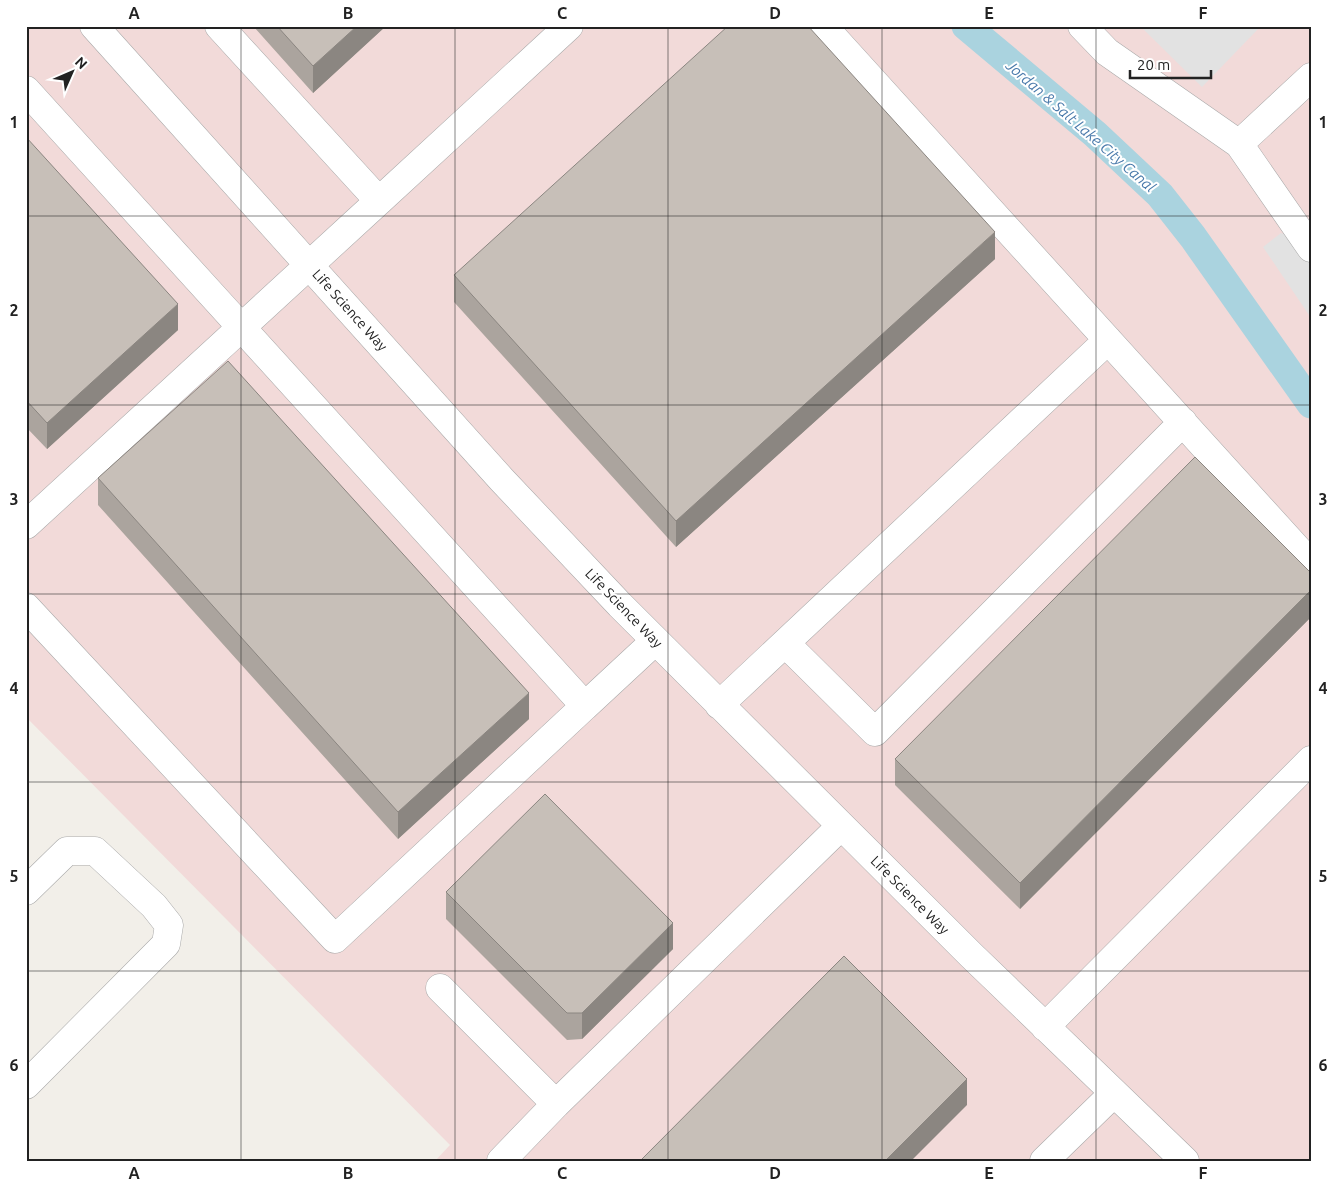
<svg xmlns="http://www.w3.org/2000/svg" width="1337" height="1187" viewBox="0 0 1337 1187" font-family="Ubuntu,sans-serif">
<rect width="100%" height="100%" fill="#f2efe9"/>
<!-- commercial -->
<path fill="#f2dad9" d="M26 26H1311V1161H435L450 1145 26 717Z"/>
<!-- parking -->
<path fill="#e2e2e2" d="M1140 26H1261L1202 87Z
M1281 233 1311 244V318L1263 247Z"/>
<g fill="none" stroke-linecap="round" stroke-linejoin="round">
<!-- canal -->
<path stroke="#aad3df" stroke-width="29" d="M966 26 1095 134 1160 195 1193 237 1311 404"/>
<defs>
<path id="minor" d="M94 26 502 480 620 605 971 955 1185 1161
M219 26 379 201 569 26
M823 26 1311 564
M1082 26 1107 52 1239 144 1311 248
M26 90 585 706 335 939 26 607
M1239 144 1311 77
M26 525 379 201
M785 643 875 732 1183 422
M719 705 1108 340
M585 706 655 641
M26 891 67 851H95L154 906 169 925 166 944 26 1085
M440 988 556 1104
M1045 1027 1311 760
M501 1161 556 1104 841 826
M1044 1161 1114 1093"/>
</defs>
<!-- minor casing -->
<use href="#minor" stroke="#a9a9a9" stroke-width="29"/>
<!-- minor -->
<use href="#minor" stroke="#fff" stroke-width="28"/>
</g>
<!-- wall -->
<path fill="#aba49e" d="M253 26H386L313 93Z
M26 137 178 330 47 449 26 427Z
M995 259 676 547 454 302V275Z
M98 478 529 719 398 839 98 505Z
M1311 573V617L1020 909 895 785V759Z
M446 892 673 949 582 1039 567 1040 446 919Z"/>
<!-- shaded-wall -->
<path fill="#8b8681" d="M357 26H386L313 93V66Z
M995 232V259L676 547V521Z
M178 304V330L47 449V423Z
M1311 590V617L1020 909V883Z
M529 693V719L398 839V812Z
M673 923V949L582 1039V1013Z
M967 1079V1105L911 1161H885Z"/>
<!-- building -->
<path fill="#c7bfb8" stroke="#8b8681" d="M277 26H357L313 66Z
M728 26H808L995 232 676 521 454 275Z
M26 137 178 304 47 423 26 400Z
M228 361 529 693 398 812 98 478Z
M1195 457 1311 573V590L1020 883 895 759Z
M545 794 673 923 582 1013H567L446 892Z
M844 956 967 1079 885 1161H640Z"/>
<!-- grid -->
<path fill="none" stroke="#222" stroke-width="1" stroke-opacity="0.55" d="M241 26V1161M455 26V1161M668 26V1161M882 26V1161M1096 26V1161M26 216H1311M26 405H1311M26 594H1311M26 782H1311M26 971H1311"/>
<g text-anchor="middle" dominant-baseline="central" stroke-width="4" stroke-linejoin="round" paint-order="stroke">
<!-- street labels -->
<g font-size="14" fill="#222" stroke="#fff">
<text transform="translate(350 310) rotate(48)">Life Science Way</text>
<text transform="translate(624 608) rotate(46)">Life Science Way</text>
<text transform="translate(910 895) rotate(45)">Life Science Way</text>
</g>
<!-- water labels -->
<g font-size="15" font-style="italic" fill="#4a7aab" stroke="#fff">
<text transform="translate(1081 126) rotate(41)">Jordan &amp; Salt Lake City Canal</text>
</g>
</g>
<!-- border -->
<rect width="1337" height="1187" fill="none" stroke="#ffffff" stroke-width="55"/>
<!-- north arrow -->
<g transform="translate(72 72) rotate(45)" stroke="#ffffff" stroke-width="4" paint-order="stroke">
<path d="M0-4L9 19L0 12L-9 19Z" fill="#222222"/>
<text y="-8" font-size="14" font-weight="bold" text-anchor="middle" fill="#222222">N</text>
</g>
<!-- scale -->
<path d="M1130 70v8h81v-8" fill="none" stroke="#222222" stroke-width="2.5"/>
<text x="1137" y="70" font-size="15" fill="#222222" stroke="#ffffff" stroke-width="4" paint-order="stroke">20 m</text>
<rect x="28" y="28" width="1282" height="1132" fill="none" stroke="#222" stroke-width="2"/>
<g font-size="16" text-anchor="middle" font-weight="bold" fill="#222">
<text x="134" y="19">A</text>
<text x="348" y="19">B</text>
<text x="562" y="19">C</text>
<text x="775" y="19">D</text>
<text x="989" y="19">E</text>
<text x="1203" y="19">F</text>
<text x="14" y="128">1</text>
<text x="1323" y="128">1</text>
<text x="14" y="316">2</text>
<text x="1323" y="316">2</text>
<text x="14" y="505">3</text>
<text x="1323" y="505">3</text>
<text x="14" y="694">4</text>
<text x="1323" y="694">4</text>
<text x="14" y="882">5</text>
<text x="1323" y="882">5</text>
<text x="14" y="1071">6</text>
<text x="1323" y="1071">6</text>
<text x="134" y="1179">A</text>
<text x="348" y="1179">B</text>
<text x="562" y="1179">C</text>
<text x="775" y="1179">D</text>
<text x="989" y="1179">E</text>
<text x="1203" y="1179">F</text>
</g>
</svg>
